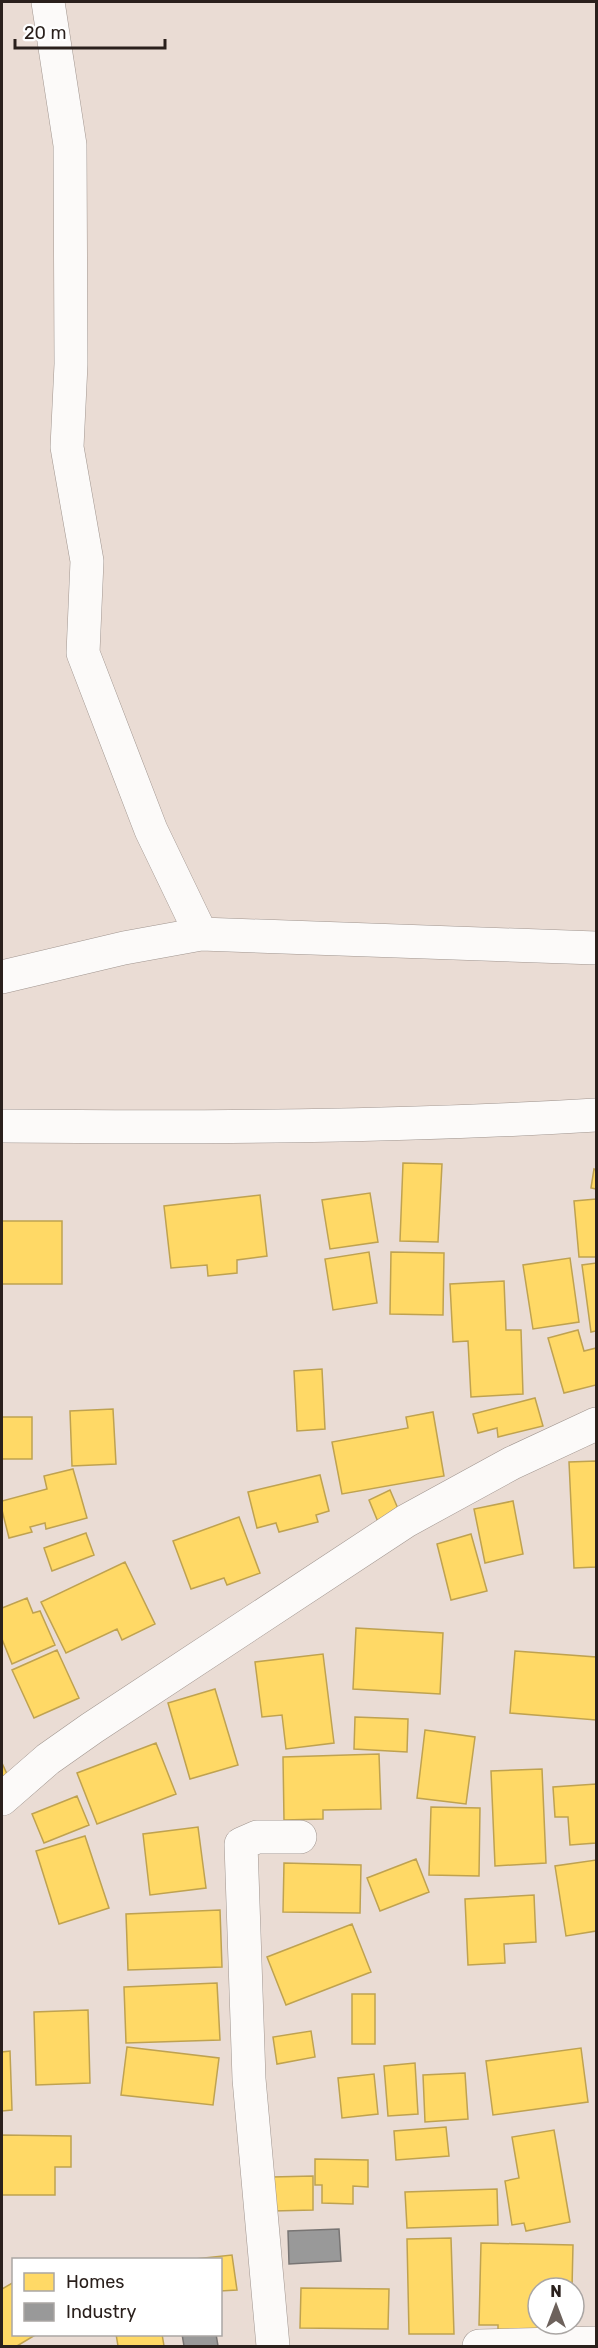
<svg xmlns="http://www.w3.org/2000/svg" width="598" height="2348" viewBox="0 0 598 2348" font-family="Rubik,sans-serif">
<rect width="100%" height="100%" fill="#eadcd4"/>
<!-- homes -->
<path fill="#ffd966" stroke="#bfa250" stroke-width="1.5" d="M403 1163 442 1164 438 1242 400 1241Z
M594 1169 596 1170V1189L591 1188Z
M370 1193 378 1242 330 1249 322 1200Z
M260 1195 267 1256 237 1260V1273L208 1276 207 1265 171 1268 164 1206Z
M596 1199V1257H579L574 1201Z
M2 1221H62V1284H2Z
M369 1252 377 1303 333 1310 325 1259Z
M391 1252 444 1253 443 1315 390 1314Z
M570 1258 579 1322 533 1329 523 1265Z
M596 1263V1331L591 1332 582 1265Z
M504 1281 506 1330H521L523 1394 471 1397 468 1341 453 1342 450 1284Z
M578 1330 584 1351 596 1348V1385L564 1393 548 1338Z
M322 1369 325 1429 297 1431 294 1371Z
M535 1398 543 1426 498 1437 497 1428 478 1433 473 1414Z
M113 1409 116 1464 72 1466 70 1411Z
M433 1412 444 1476 342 1494 332 1442 408 1428 406 1417Z
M2 1417H32V1459H2Z
M596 1461V1567L574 1568 569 1462Z
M73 1469 87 1518 46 1529 45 1523 30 1527 32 1532 9 1538 2 1510V1501L47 1489 44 1476Z
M320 1475 329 1511 316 1515 318 1522 279 1532 276 1523 257 1528 248 1492Z
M390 1490 399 1511 378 1522 369 1500Z
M513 1501 523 1554 485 1563 474 1509Z
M239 1517 260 1573 227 1585 224 1578 191 1589 173 1541Z
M86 1533 94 1555 52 1571 44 1548Z
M471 1534 487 1591 451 1600 437 1544Z
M125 1562 155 1624 122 1640 117 1629 66 1653 41 1602Z
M27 1598 33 1613 40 1611 55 1645 12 1664 2 1639V1608Z
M356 1628 443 1633 440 1694 353 1689Z
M57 1650 79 1698 34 1718 12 1670Z
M515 1651 596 1657V1720L510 1713Z
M323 1654 334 1743 286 1749 282 1715 262 1717 255 1662Z
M215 1689 238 1765 190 1779 168 1703Z
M355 1717 408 1719 407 1752 354 1749Z
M425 1730 475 1737 466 1804 417 1798Z
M156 1743 176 1794 97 1824 77 1773Z
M379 1754 381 1809 323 1810V1819L284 1820 283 1757Z
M2 1763 7 1774 2 1777Z
M542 1769 546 1863 495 1866 491 1771Z
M596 1784V1843L570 1845 568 1817H555L553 1787Z
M77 1796 89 1825 44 1843 32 1814Z
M431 1807 480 1808 479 1876 429 1875Z
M198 1827 206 1888 150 1895 143 1834Z
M85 1836 109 1908 59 1924 36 1851Z
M416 1859 429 1892 380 1911 367 1878Z
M596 1860V1931L566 1936 555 1866Z
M284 1863 361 1865 360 1913 283 1912Z
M534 1895 536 1942 504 1944 505 1963 468 1965 465 1899Z
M220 1910 222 1967 128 1970 126 1914Z
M352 1924 371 1972 286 2005 267 1957Z
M217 1983 220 2040 126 2043 124 1987Z
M352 1994H375V2044H352Z
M88 2010 90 2083 36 2085 34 2012Z
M311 2031 315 2057 277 2064 273 2037Z
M127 2047 219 2058 213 2105 121 2095Z
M581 2048 588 2102 493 2115 486 2061Z
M10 2051 12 2110 2 2111V2052Z
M415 2063 418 2114 388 2116 384 2066Z
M465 2073 468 2119 425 2122 423 2075Z
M374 2074 378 2114 342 2118 338 2078Z
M446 2127 449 2156 396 2160 394 2131Z
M554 2130 570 2222 526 2231 524 2223 512 2225 505 2181 519 2178 512 2137Z
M2 2135 71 2136V2167H55V2195H2Z
M315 2159 368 2160V2187L353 2186V2204L322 2203V2185H315Z
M313 2176V2210L273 2211 272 2177Z
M497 2189 498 2225 407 2228 405 2192Z
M451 2238 454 2334H409L407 2239Z
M481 2243 573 2245 572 2288H538V2324H571V2326L557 2325V2334L498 2333V2325H479Z
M232 2255 237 2290 220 2291V2260H185Z
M14 2282V2334H37L17 2346H2V2289Z
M301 2288 389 2289 388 2329 300 2328Z
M116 2334H162L164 2346H118Z"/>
<!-- industry -->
<path fill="#999" stroke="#787574" stroke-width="1.5" d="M339 2229 341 2261 289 2264 288 2231Z
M182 2334H216L218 2346H184Z"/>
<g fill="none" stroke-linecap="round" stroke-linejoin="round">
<defs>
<path id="minor" d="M48 2 70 145 71 364 67 447 87 561 83 653 151 830 201 934
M2 977 124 948 201 934 596 948
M2 1126C200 1128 399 1127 596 1115
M2 1799 48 1759 92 1728 406 1521 512 1463 596 1424
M273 2346 249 2079 241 1844 257 1837H300
M479 2346 596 2343"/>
</defs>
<!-- minor casing -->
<use href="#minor" stroke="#a0958f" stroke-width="34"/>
<!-- minor -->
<use href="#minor" stroke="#fcfaf9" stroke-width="33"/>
</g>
<!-- border -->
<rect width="598" height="2348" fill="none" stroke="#2a201c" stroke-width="6"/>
<!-- legend -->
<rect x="12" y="2258" width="210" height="78" fill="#ffffff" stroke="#aaa6a4" stroke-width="1.5"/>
<rect x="24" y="2273" width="30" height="18" fill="#ffd966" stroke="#aaa6a4" stroke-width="1.5"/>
<text x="66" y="2288" font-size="18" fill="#2a201c">Homes</text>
<rect x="24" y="2303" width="30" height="18" fill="#999999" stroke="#aaa6a4" stroke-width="1.5"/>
<text x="66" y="2318" font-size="18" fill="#2a201c">Industry</text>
<!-- north arrow -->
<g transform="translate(556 2306)"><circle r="28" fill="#ffffff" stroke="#aaa6a4" stroke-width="1.5"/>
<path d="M0-4.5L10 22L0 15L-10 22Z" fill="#6d625c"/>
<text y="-9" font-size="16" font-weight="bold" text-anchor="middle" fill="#2a201c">N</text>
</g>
<!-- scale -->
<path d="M15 39v9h150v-9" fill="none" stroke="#2a201c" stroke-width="3"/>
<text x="24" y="39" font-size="18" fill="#2a201c" stroke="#ffffff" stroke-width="4.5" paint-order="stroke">20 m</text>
</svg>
